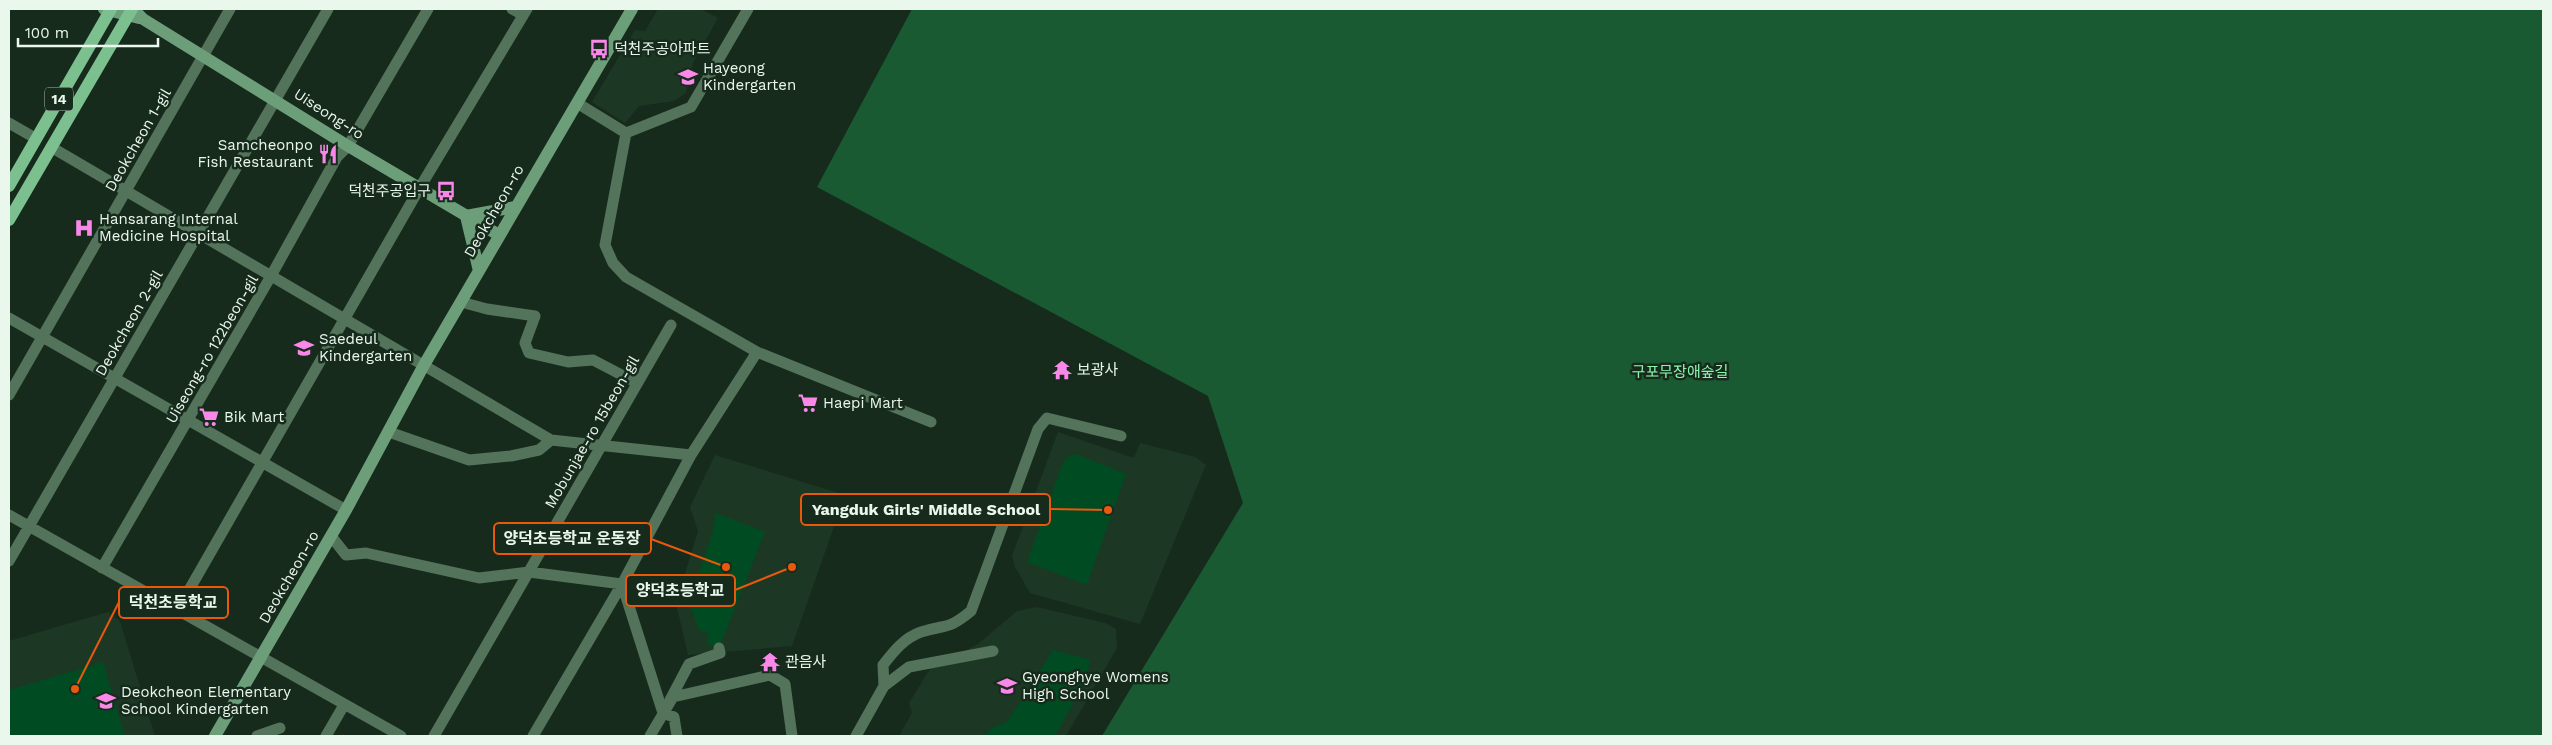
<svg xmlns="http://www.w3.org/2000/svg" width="2552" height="745" viewBox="0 0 2552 745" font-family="'Work Sans','Noto Sans KR',sans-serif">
<rect width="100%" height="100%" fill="#172b1d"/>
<!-- built -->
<path fill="#1d3725" d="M658 9H701L718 18 693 63 686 93 674 101 639 106 625 123 592 102 635 30 645 31Z
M1058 432 1134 458 1140 443 1195 457 1206 465 1140 624 1030 593 1015 567 1012 556Z
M715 455 845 495 792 646 688 655 676 603 698 531 690 507Z
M1037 607 1105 623 1116 629 1117 648 1066 736H899L912 713 909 703 930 669 978 644 1017 611Z
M108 612 120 621 155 736H9V641Z"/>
<!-- green -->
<path fill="#014b23" d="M1076 454 1126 474 1087 585 1027 562 1061 467 1066 458Z
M716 513 765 532 719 648 706 644 709 634 699 630 689 603 713 530Z
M1053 650 1091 660 1075 700 1055 736H985L993 727 1007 722Z
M103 662 125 736H9V690Z"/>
<!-- forest -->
<path fill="#1a5a32" d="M912 9H2543V736H1102L1243 503 1208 396 817 187Z"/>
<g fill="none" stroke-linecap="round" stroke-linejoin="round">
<!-- minor -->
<path stroke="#53735b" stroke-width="11" d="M512 9 523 15
M577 103 626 133 605 245 613 263 626 277 757 352 931 422
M9 123 35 138
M626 133 691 107 748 9
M51 147 551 440 691 455
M461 302 487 309 535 316 525 343 529 353 568 362 593 360 637 383
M9 318 346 510
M9 395 230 9
M389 432 469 460 511 456 539 450 551 440
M9 515 401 736
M331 536 346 555 366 553 479 578 529 572 622 584 663 713
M9 561 328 9
M102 568 271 276 337 157 348 146 428 9
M177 611 419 189 527 9
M884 686 909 667 993 651
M670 700 689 664 720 653 719 648
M663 713 674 717 677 736
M257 736 280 728
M326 736 344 705
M434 736 671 325
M533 736 622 584 691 455 757 352
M650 736 673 697 770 675 785 684 792 736
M856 736 884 686 883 665C894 651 904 638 921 632 947 624 948 630 971 611L1038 429 1047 418 1121 436"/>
<!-- secondary -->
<path stroke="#6b9e79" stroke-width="12" d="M104 9 139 18
M133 9 143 19 348 146 499 235
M479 271 466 216 515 207
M215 736 346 510 424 365 632 9"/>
<!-- primary -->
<path stroke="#7dc090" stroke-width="12" d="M9 186 111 9
M9 220 132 9"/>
</g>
<!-- icons -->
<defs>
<symbol id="bus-bare" viewBox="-9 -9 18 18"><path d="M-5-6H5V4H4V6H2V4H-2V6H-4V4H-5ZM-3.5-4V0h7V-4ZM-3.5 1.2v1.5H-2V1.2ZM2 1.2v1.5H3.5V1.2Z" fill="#f988e9" stroke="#172b1d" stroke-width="2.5" paint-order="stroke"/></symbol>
<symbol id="school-bare" viewBox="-9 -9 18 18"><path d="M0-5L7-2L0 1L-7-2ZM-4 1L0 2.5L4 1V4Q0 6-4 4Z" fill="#f988e9" stroke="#172b1d" stroke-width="2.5" paint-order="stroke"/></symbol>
<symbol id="restaurant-bare" viewBox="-9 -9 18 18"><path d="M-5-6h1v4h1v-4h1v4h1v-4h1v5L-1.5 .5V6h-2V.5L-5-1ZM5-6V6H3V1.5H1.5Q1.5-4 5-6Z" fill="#f988e9" stroke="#172b1d" stroke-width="2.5" paint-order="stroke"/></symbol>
<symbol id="hospital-bare" viewBox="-9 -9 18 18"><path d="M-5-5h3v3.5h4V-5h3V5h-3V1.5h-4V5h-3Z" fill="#f988e9" stroke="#172b1d" stroke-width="2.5" paint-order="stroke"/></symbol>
<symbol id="temple-bare" viewBox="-9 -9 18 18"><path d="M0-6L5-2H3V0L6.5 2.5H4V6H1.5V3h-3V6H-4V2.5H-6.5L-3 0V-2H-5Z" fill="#f988e9" stroke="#172b1d" stroke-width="2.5" paint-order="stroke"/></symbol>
<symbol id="supermarket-bare" viewBox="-9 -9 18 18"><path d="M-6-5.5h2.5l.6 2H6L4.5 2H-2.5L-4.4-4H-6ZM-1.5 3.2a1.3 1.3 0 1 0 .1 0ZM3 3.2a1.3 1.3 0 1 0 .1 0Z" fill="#f988e9" stroke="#172b1d" stroke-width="2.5" paint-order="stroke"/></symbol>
</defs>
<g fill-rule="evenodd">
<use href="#bus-bare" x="585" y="35" width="28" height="28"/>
<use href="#school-bare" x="674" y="63" width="28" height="28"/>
<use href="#restaurant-bare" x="314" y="140" width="28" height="28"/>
<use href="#bus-bare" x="432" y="177" width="28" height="28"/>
<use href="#hospital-bare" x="70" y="214" width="28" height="28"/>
<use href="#school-bare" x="290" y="334" width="28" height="28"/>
<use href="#temple-bare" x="1048" y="356" width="28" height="28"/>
<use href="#supermarket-bare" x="794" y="389" width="28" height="28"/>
<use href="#supermarket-bare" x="195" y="403" width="28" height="28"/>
<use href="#temple-bare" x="756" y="648" width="28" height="28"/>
<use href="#school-bare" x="993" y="672" width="28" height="28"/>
<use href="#school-bare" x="92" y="687" width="28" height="28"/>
</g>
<g text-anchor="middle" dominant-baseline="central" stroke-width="5" stroke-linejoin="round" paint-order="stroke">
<!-- shield labels -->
<rect fill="#172b1d" stroke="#abbaaf" stroke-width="1" x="45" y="87.5" width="28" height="23" rx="4"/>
<g font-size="14" font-weight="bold" fill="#eaf7ed">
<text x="59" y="99">14</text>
</g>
<!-- poi labels -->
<g font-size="15" fill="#eaf7ed" stroke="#172b1d" text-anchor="start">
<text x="614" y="49">덕천주공아파트</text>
<text x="703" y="68">Hayeong<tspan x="703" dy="17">Kindergarten</tspan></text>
<text x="313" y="145" text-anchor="end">Samcheonpo<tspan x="313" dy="17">Fish Restaurant</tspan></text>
<text x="431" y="191" text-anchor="end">덕천주공입구</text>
<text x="99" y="219">Hansarang Internal<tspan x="99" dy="17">Medicine Hospital</tspan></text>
<text x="319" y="339">Saedeul<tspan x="319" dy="17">Kindergarten</tspan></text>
<text x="1077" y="370">보광사</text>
<text x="823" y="403">Haepi Mart</text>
<text x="224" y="417">Bik Mart</text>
<text x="785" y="662">관음사</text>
<text x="1022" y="677">Gyeonghye Womens<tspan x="1022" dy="17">High School</tspan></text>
<text x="121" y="692">Deokcheon Elementary<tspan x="121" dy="17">School Kindergarten</tspan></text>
</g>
<!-- street labels -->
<g font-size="15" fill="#eaf7ed" stroke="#172b1d">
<text transform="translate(329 114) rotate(33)">Uiseong-ro</text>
<text transform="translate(138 140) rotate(-60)">Deokcheon 1-gil</text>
<text transform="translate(494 211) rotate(-60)">Deokcheon-ro</text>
<text transform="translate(129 323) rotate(-60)">Deokcheon 2-gil</text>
<text transform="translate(212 349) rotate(-60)">Uiseong-ro 122beon-gil</text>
<text transform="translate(592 432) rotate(-60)">Mobunjae-ro 15beon-gil</text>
<text transform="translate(289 577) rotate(-60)">Deokcheon-ro</text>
</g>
<!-- park labels -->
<g font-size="15" fill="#8af6ab" stroke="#172b1d">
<text x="1680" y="372">구포무장애숲길</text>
</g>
</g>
<!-- callouts -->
<path fill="none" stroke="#e8590c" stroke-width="2" d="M1108 510L1050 509M726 567L651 539M792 567L735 590M75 689L119 602"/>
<g fill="#e8590c" stroke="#172b1d" stroke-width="2">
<circle cx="1108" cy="510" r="5"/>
<circle cx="726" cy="567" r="5"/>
<circle cx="792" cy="567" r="5"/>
<circle cx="75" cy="689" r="5"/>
</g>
<g fill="#172b1d" stroke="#e8590c" stroke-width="2">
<rect x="801" y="494" width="249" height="31" rx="5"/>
<rect x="494" y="523" width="157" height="31" rx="5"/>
<rect x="626" y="575" width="109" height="31" rx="5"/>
<rect x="119" y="587" width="109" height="31" rx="5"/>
</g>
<g font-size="16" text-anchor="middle" font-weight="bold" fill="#eaf7ed">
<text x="926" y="515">Yangduk Girls' Middle School</text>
<text x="572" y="544">양덕초등학교 운동장</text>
<text x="680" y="596">양덕초등학교</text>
<text x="173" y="608">덕천초등학교</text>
</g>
<!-- border -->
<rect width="2552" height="745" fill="none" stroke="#eaf7ed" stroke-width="20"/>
<!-- scale -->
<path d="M18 38v8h140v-8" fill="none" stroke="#eaf7ed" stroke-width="2.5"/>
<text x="25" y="38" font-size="15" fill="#eaf7ed" stroke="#172b1d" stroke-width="4" paint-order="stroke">100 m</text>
</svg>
